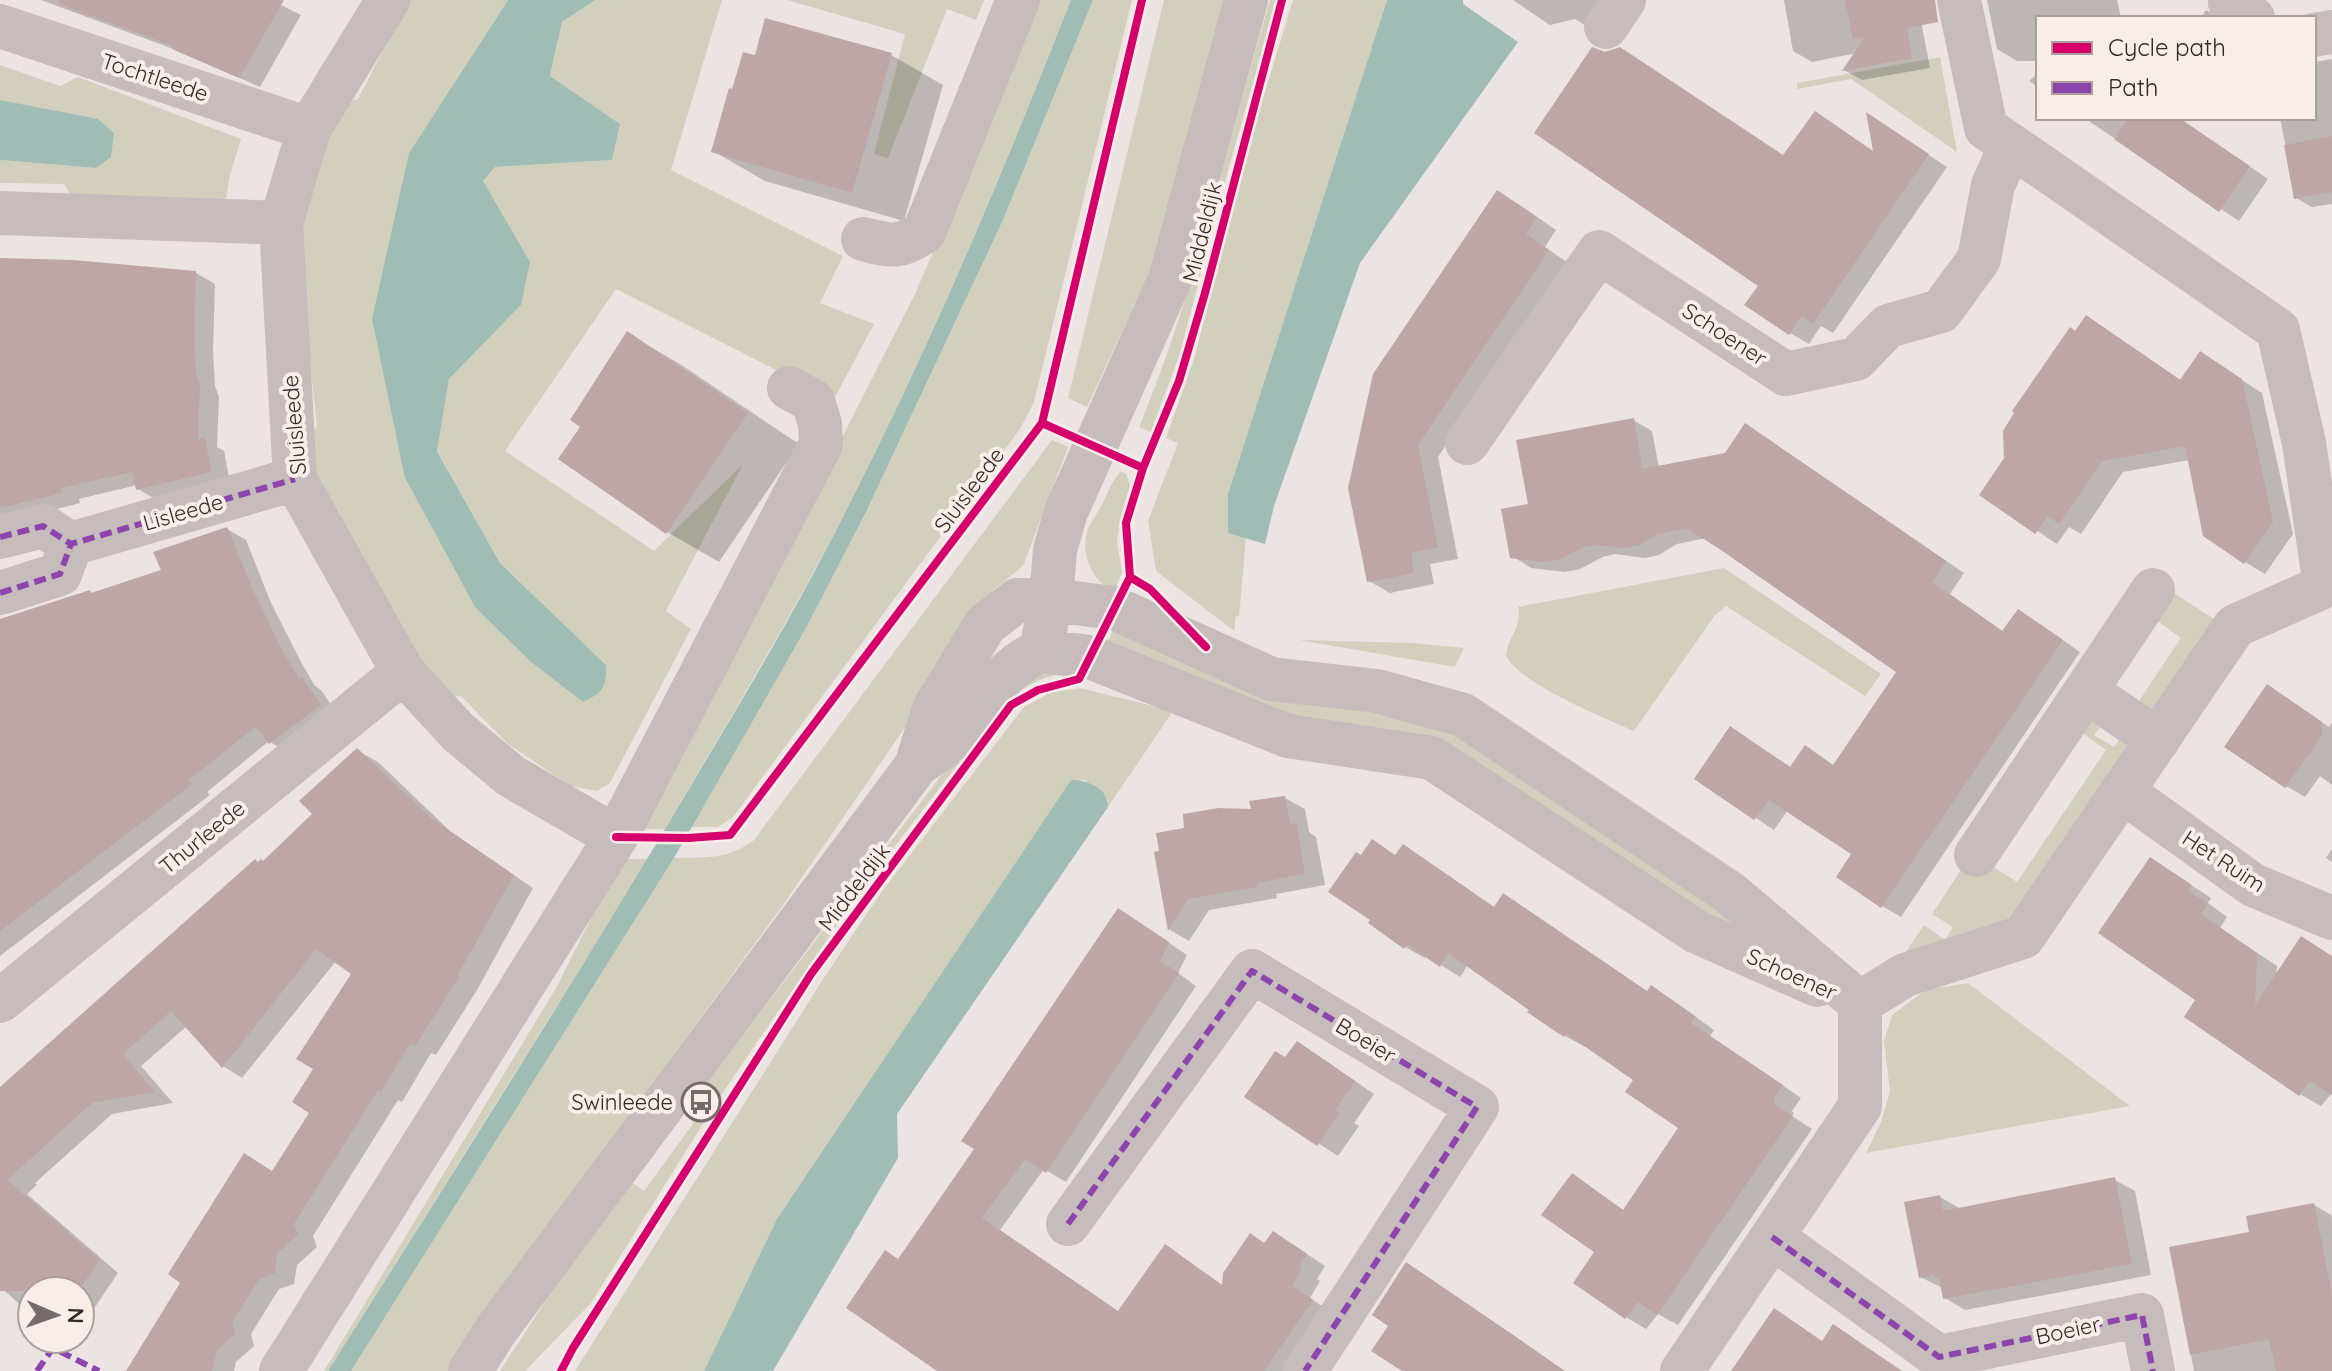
<svg xmlns="http://www.w3.org/2000/svg" width="2332" height="1371" viewBox="0 0 2332 1371" font-family="Quicksand,sans-serif">
<rect width="100%" height="100%" fill="#ece4e2"/>
<!-- green -->
<path fill="#d2d0bd" d="M409 0H508L409 153 405 478 475 607 531 662 583 702C603 693 607 686 606 665L500 563 437 450 449 379 521 305 482 182 495 167 612 160 620 124 550 76 562 22 595 0H722L671 170 843 256 820 303 874 324 834 399 616 289 505 451 654 551 743 464 666 611 691 629 610 783 597 791 571 786 508 744 461 696 441 697 391 614 337 508 323 503 308 442 317 426 304 306 300 215 324 148 345 101 358 99Z
M787 0H984L976 20 947 9 888 158 874 154 905 34Z
M1037 0H1071C1007 163 939 325 861 482 801 601 732 714 665 829H643L915 294 1003 90Z
M1093 0H1132L1034 402 1020 429 733 817 718 827H691L806 628 866 512 1003 220Z
M1164 0H1228L1147 278 1087 407 1068 398Z
M1270 0H1277L1230 163 1180 353 1151 432 1139 427C1196 290 1228 142 1270 0Z
M1293 0H1387L1228 494V532L1246 538 1239 617 1236 616 1234 631 1156 571 1148 521 1178 443 1166 438 1194 359 1258 115Z
M1940 57 1957 152 1851 79 1797 89V83Z
M0 65 60 86 78 77 241 139 230 175 225 204 72 197 64 184 0 183V160L96 168 8 102 0 100Z
M1052 440 1068 447 1023 566 992 591 915 713 783 905 480 1319 448 1371H351L674 858C706 857 728 860 754 840Z
M1121 471 1126 474 1130 485 1120 520 1117 541 1122 572 1115 590C1090 583 1079 549 1089 527 1093 519 1098 512 1102 504 1108 493 1112 480 1121 471Z
M1724 568 1881 674 1865 696 1726 606 1715 615 1634 731C1604 718 1520 684 1506 656 1507 638 1523 626 1518 607Z
M2174 593 2217 621 2153 716 2137 704 2181 638 2156 620Z
M1117 623 1326 702 1451 728 1729 908 1731 924 1314 725 1106 644Z
M1299 640 1413 643 1464 648 1455 667Z
M1047 669 1056 675C1034 680 1019 690 1004 705L863 887 717 1101 701 1090 1002 696Z
M1080 688 1173 711 1108 807V800L1084 780 1071 781 777 1219 704 1371H575L827 973 883 890 1024 707 1052 692Z
M2089 721 2104 723 2094 735 2114 747 2123 735 2130 747 2004 925 1905 953 1924 925 1945 940 1953 927 1932 914 1972 853 2017 882 2106 750 2080 731Z
M621 859H649L328 1371H324L556 988Z
M1968 983 2130 1106 1866 1153 1881 1122 1890 1091 1884 1041 1892 1015 1926 990Z
M705 1107 711 1111 591 1303 525 1371H500L552 1291 633 1183 644 1191Z"/>
<!-- water -->
<path fill="#9fbdb4" d="M508 0H595L562 22 550 76 620 124 612 160 495 167 483 181 530 262 521 305 449 379 437 451 500 563 606 665C607 686 603 693 583 702L531 662 475 607 405 478 372 319 409 153Z
M1071 0H1093L1003 220 866 512 806 628 674 858 351 1371H328C452 1174 578 977 696 777 731 718 766 660 799 600 904 408 991 204 1071 0Z
M1387 0H1463V4L1518 42 1360 263 1274 506 1265 544 1228 533V494Z
M0 100 98 119 114 133 111 157 96 168 0 160Z
M1071 780C1087 780 1109 788 1108 807L897 1114 898 1158 773 1371H704L777 1219Z"/>
<!-- shadow -->
<path fill="#0003" d="M41 0H271L301 15 260 87 176 50Z
M1513 0H1610L1593 30 1575 19 1550 25Z
M1784 0H1917L1930 68 1862 80 1844 70 1857 53 1812 62 1793 51Z
M1987 0H2117L2121 18H2038V61H2017L1997 49Z
M2206 10 2220 18H2201Z
M891 55 943 85 904 221 765 181 713 151 733 92 756 58Z
M2332 59V204L2312 207 2296 198 2280 118H2314V62Z
M2038 73V87L2029 81Z
M1815 113 1875 153 1885 126 1947 167 1833 333 1821 326 1809 344 1790 333 1761 285 1785 156Z
M2084 118H2179L2268 179 2239 221Z
M1518 204 1556 230 1545 247 1568 263 1438 457 1458 559 1430 564 1434 584 1390 593 1369 581 1350 488Z
M0 260 196 273 215 284 213 351 215 386 219 397 217 447 224 451 230 483 157 500 138 489 137 485 79 499 80 503 0 524Z
M2107 330 2182 381 2201 353 2262 393 2293 534 2265 574 2245 562 2189 460 2123 472 2081 534 2069 527 2057 544 1982 494 2006 459 2076 333Z
M628 334 680 364 799 444 719 562 667 532 583 426Z
M1633 420 1652 431 1659 468 1726 455 1765 437 1964 573 1950 594 2004 632 2037 622 2080 652 1901 917 1882 906 1854 854 1788 810 1774 830 1697 778 1731 729 1792 768 1806 748 1835 766 1899 672 1706 538 1677 544 1659 555 1645 558 1615 554 1603 557 1580 569 1565 572 1531 568 1512 556 1531 505Z
M227 529 246 540 271 603 301 662 315 686 321 690 339 717 289 754 269 741 207 792 210 795 0 956V621L90 592 94 594 163 572Z
M2287 698 2329 727 2332 722V785L2320 776 2305 797 2286 786Z
M358 751 378 762 451 832 533 888 477 990 436 1055 431 1053 402 1102 398 1100 313 1236 317 1247 297 1265 294 1284 279 1289 251 1334 254 1346 236 1362 234 1371H182L273 1172 311 1112 316 1068 353 973 336 961 242 1078 223 1066 187 1026 141 1066 173 1103 112 1114 35 1183 37 1185 27 1194 118 1273 91 1313 80 1307V1291H32V1315L0 1287V1147L264 863 315 814Z
M1285 798 1305 809 1309 832 1316 837 1325 885 1276 894 1277 898 1209 910 1189 941 1170 930 1156 854Z
M2332 849V862L2326 858Z
M1397 856 1648 992 1671 999 1714 1030 1710 1036 1801 1098 1792 1111 1794 1113 1792 1116 1812 1129 1678 1325 1658 1314 1646 1329 1626 1317 1597 1252 1572 1176 1625 1211 1681 1127 1636 1079 1586 1045 1585 1047 1565 1036 1468 965 1460 977 1427 956 1425 958 1405 947 1370 923 1373 919 1360 857Z
M2151 859 2211 898 2208 903 2227 917 2220 928 2277 966 2276 977 2332 957V1093L2321 1106 2300 1094 2198 999Z
M1138 922 1187 955 1178 973 1196 986 1066 1182 1044 1169 1000 1230 1119 1312 1165 1247 1224 1286 1266 1244H1292L1325 1266 1317 1279 1320 1281 1310 1298 1331 1312 1291 1371H941L898 1260Z
M1317 1055 1374 1094 1354 1123 1359 1126 1338 1156 1247 1097 1286 1059Z
M2115 1180 2135 1191 2151 1275 1965 1310 1945 1298 1943 1288 1920 1277 1940 1197 1961 1209Z
M2314 1205 2331 1215 2332 1218V1371H2194L2172 1249 2251 1233Z"/>
<!-- building -->
<path fill="#bea5a6" d="M59 0H284L239 78 172 49 173 46 59 4Z
M1845 0H1935L1938 22 1907 28 1912 58 1842 71 1865 37 1853 39Z
M765 18 892 53 852 193 711 152 729 88 732 89 743 52 755 55Z
M1592 47 1605 52 1620 47 1783 155 1815 111 1873 151 1866 112 1929 154 1813 324 1802 316 1789 335 1744 305 1758 286 1534 133Z
M2128 118H2179L2250 166 2219 212 2114 139Z
M2332 136V192L2294 199 2284 145Z
M1497 190 1537 217 1526 234 1549 250 1418 445 1438 547 1411 553 1414 573 1367 582 1348 488 1373 374Z
M0 258 73 260 196 271 194 339 196 373 200 384 198 439 205 438 211 472 136 490 132 472 61 488 62 493 0 508Z
M2086 315 2180 380 2200 351 2242 379 2273 522 2244 564 2203 536 2185 446 2102 461 2059 524 2048 516 2035 534 1979 495 2004 458 2003 431 2014 413 2012 411 2070 327 2075 331Z
M627 331 748 413 666 534 558 459 580 427 570 420Z
M1634 418 1642 469 1725 453 1745 423 1946 561 1932 582 2002 631 2018 609 2063 640 1881 908 1836 877 1851 854 1769 800 1754 820 1694 779 1730 726 1790 767 1805 745 1833 765 1896 672 1718 548 1686 528 1657 534 1640 545 1625 548 1595 545 1584 547 1560 559 1544 562 1510 558 1501 509 1528 504 1516 440Z
M227 527 253 590 282 650 299 679 302 677 321 705 269 744 256 726 189 780 192 784 0 931V619L90 590 91 593 161 570 153 552Z
M2267 684 2322 722V735L2285 788 2224 747Z
M357 748 431 818 514 875 457 976 459 977 415 1046 410 1043 381 1092 378 1090 294 1224 298 1235 277 1253 275 1273 259 1279 232 1322 235 1334 217 1350 212 1371H126L180 1283 168 1274 244 1153 272 1171 309 1113 292 1102 313 1069 296 1059 351 974 316 949 222 1068 171 1011 123 1054 155 1092 92 1103 7 1180 100 1260 78 1291H0V1087L255 859 258 862 261 859 263 861 312 814 299 801Z
M1285 796 1290 824 1296 823 1305 874 1257 883V887L1188 899 1168 931 1154 852 1159 851 1156 833 1184 828 1183 814 1219 808 1251 809 1249 801Z
M1372 839 1395 855 1403 844 1494 907 1503 893 1647 991 1651 985 1696 1017 1691 1023 1783 1085 1774 1098 1776 1100 1773 1103 1793 1116 1657 1315 1638 1302 1625 1319 1573 1283 1594 1252 1541 1215 1572 1173 1623 1210 1678 1128 1625 1092 1633 1080 1567 1034 1564 1037 1546 1025 1527 1012 1529 1010 1448 953 1440 967 1407 944 1404 949 1368 923 1370 920 1328 892 1356 852 1361 855Z
M2150 857 2192 885 2188 890 2208 904 2201 914 2257 953 2255 1005 2301 936 2332 956V1095L2310 1081 2299 1096 2184 1017 2195 1000 2098 933Z
M1118 908 1169 942 1160 961 1179 973 1046 1173 1025 1159 982 1218 1118 1311 1165 1244 1222 1285 1223 1273 1250 1233 1264 1243 1273 1231 1307 1254 1299 1266 1302 1268 1292 1286 1313 1300 1264 1371H937L846 1308 885 1250 898 1259 974 1149 961 1141Z
M1297 1041 1355 1081 1335 1110 1339 1113 1317 1146 1244 1097 1275 1051 1285 1057Z
M2115 1177 2132 1264 1943 1299 1939 1277 1935 1278 1934 1275 1919 1278 1904 1202 1940 1195 1943 1211Z
M2314 1203 2332 1295V1371H2276L2269 1339 2190 1355 2169 1247 2249 1232 2246 1216Z
M1406 1262 1522 1341 1565 1371H1402L1371 1351 1388 1326 1372 1315Z
M1774 1308 1822 1341 1833 1324 1902 1371H1731Z"/>
<g fill="none" stroke-linecap="round" stroke-linejoin="round">
<!-- minor -->
<path stroke="#c5bcbb" stroke-width="44" d="M388 0 309 129 281 223 295 479 403 672 458 732 511 776 616 837 821 444 820 424 813 401 789 388
M2230 3 2253 18
M0 26 309 129
M1606 27 1624 0
M2314 35 2332 32
M0 213 281 223
M863 239C890 246 900 249 924 232L1018 0
M1467 443 1599 252 1786 374 1856 359 1888 326 1941 311 1979 259 1993 185 2011 145
M0 537 43 526 71 544 295 479
M0 593 60 574 71 544
M1041 651 1090 657 1288 736 1432 758 1697 932 1817 985
M2086 691 2158 740
M916 766 934 709 985 625 1017 600H1051L1114 608 1271 679 1377 691 1463 715 1730 893 1860 1003
M2122 791 2253 885 2332 918
M1976 855 2153 590
M0 1001 403 672
M1860 1003 1905 975 2023 937 2235 626 2325 586 2304 443 2278 330 1986 128 1959 0
M1068 1224 1252 971 1477 1107 1305 1371
M1772 1237 1939 1357 2142 1315 2153 1371
M281 1371 616 837
M470 1371 496 1330 916 766C929 756 945 747 956 735 984 704 1001 667 1041 651L1051 600 1055 550 1066 512 1170 279 1246 0
M1682 1371 1860 1106V1003"/>
<!-- quiet -->
<path stroke="#8e44ad" stroke-width="6" stroke-dasharray="12 6" stroke-linecap="butt" d="M0 537 43 526 71 544 295 479
M0 593 60 574 71 544
M1068 1224 1252 971 1477 1107 1305 1371
M1772 1237 1939 1357 2142 1315 2153 1371
M37 1371 53 1348 99 1371"/>
<defs>
<path id="cycleway" d="M1042 423 1143 468
M1130 577 1150 589 1206 647
M616 837 688 838 730 835 1042 423 1142 0
M561 1371 573 1348 811 974 1011 705 1038 690 1079 679 1130 577 1126 523 1143 468 1179 381 1205 293 1282 0"/>
</defs>
<!-- cycleway casing -->
<use href="#cycleway" stroke="#f8ede9" stroke-width="13"/>
<!-- cycleway -->
<use href="#cycleway" stroke="#d6006c" stroke-width="8"/>
</g>
<!-- icons -->
<defs>
<symbol id="bus-ring" viewBox="-11 -11 22 22"><circle r="9.5" fill="#f8ede9" stroke="#766a6a" stroke-width="1.5"/><path d="M-5-6H5V4H4V6H2V4H-2V6H-4V4H-5ZM-3.5-4V0h7V-4ZM-3.5 1.2v1.5H-2V1.2ZM2 1.2v1.5H3.5V1.2Z" fill="#766a6a"/></symbol>
</defs>
<g fill-rule="evenodd">
<use href="#bus-ring" x="679" y="1080" width="44" height="44"/>
</g>
<g text-anchor="middle" dominant-baseline="central" stroke-width="8" stroke-linejoin="round" paint-order="stroke">
<!-- street labels -->
<g font-size="22" fill="#362929" stroke="#f8ede9">
<text transform="translate(155 77) rotate(18)">Tochtleede</text>
<text transform="translate(1202 232) rotate(-76)">Middeldijk</text>
<text transform="translate(1725 334) rotate(33)">Schoener</text>
<text transform="translate(294 425) rotate(-95)">Sluisleede</text>
<text transform="translate(969 490) rotate(-53)">Sluisleede</text>
<text transform="translate(183 512) rotate(-16)">Lisleede</text>
<text transform="translate(202 837) rotate(-39)">Thurleede</text>
<text transform="translate(2224 861) rotate(33)">Het Ruim</text>
<text transform="translate(854 887) rotate(-53)">Middeldijk</text>
<text transform="translate(1792 974) rotate(24)">Schoener</text>
<text transform="translate(1366 1040) rotate(31)">Boeier</text>
<text transform="translate(2068 1330) rotate(-12)">Boeier</text>
</g>
<!-- poi labels -->
<g font-size="22" fill="#362929" stroke="#f8ede9" text-anchor="end">
<text x="673" y="1102">Swinleede</text>
</g>
</g>
<!-- legend -->
<rect x="2036" y="16" width="280" height="104" fill="#f8ede9" stroke="#aa9f9c" stroke-width="2"/>
<rect x="2052" y="42" width="40" height="12" fill="#d6006c" stroke="#aa9f9c" stroke-width="2"/>
<text x="2108" y="56" font-size="24" fill="#362929">Cycle path</text>
<rect x="2052" y="82" width="40" height="12" fill="#8e44ad" stroke="#aa9f9c" stroke-width="2"/>
<text x="2108" y="96" font-size="24" fill="#362929">Path</text>
<!-- north arrow -->
<g transform="translate(56 1315) rotate(92)"><circle r="38" fill="#f8ede9" stroke="#aa9f9c" stroke-width="2"/>
<path d="M0-6L14 30L0 20L-14 30Z" fill="#766a6a"/>
<text y="-12" font-size="22" font-weight="bold" text-anchor="middle" fill="#362929">N</text>
</g>
</svg>
